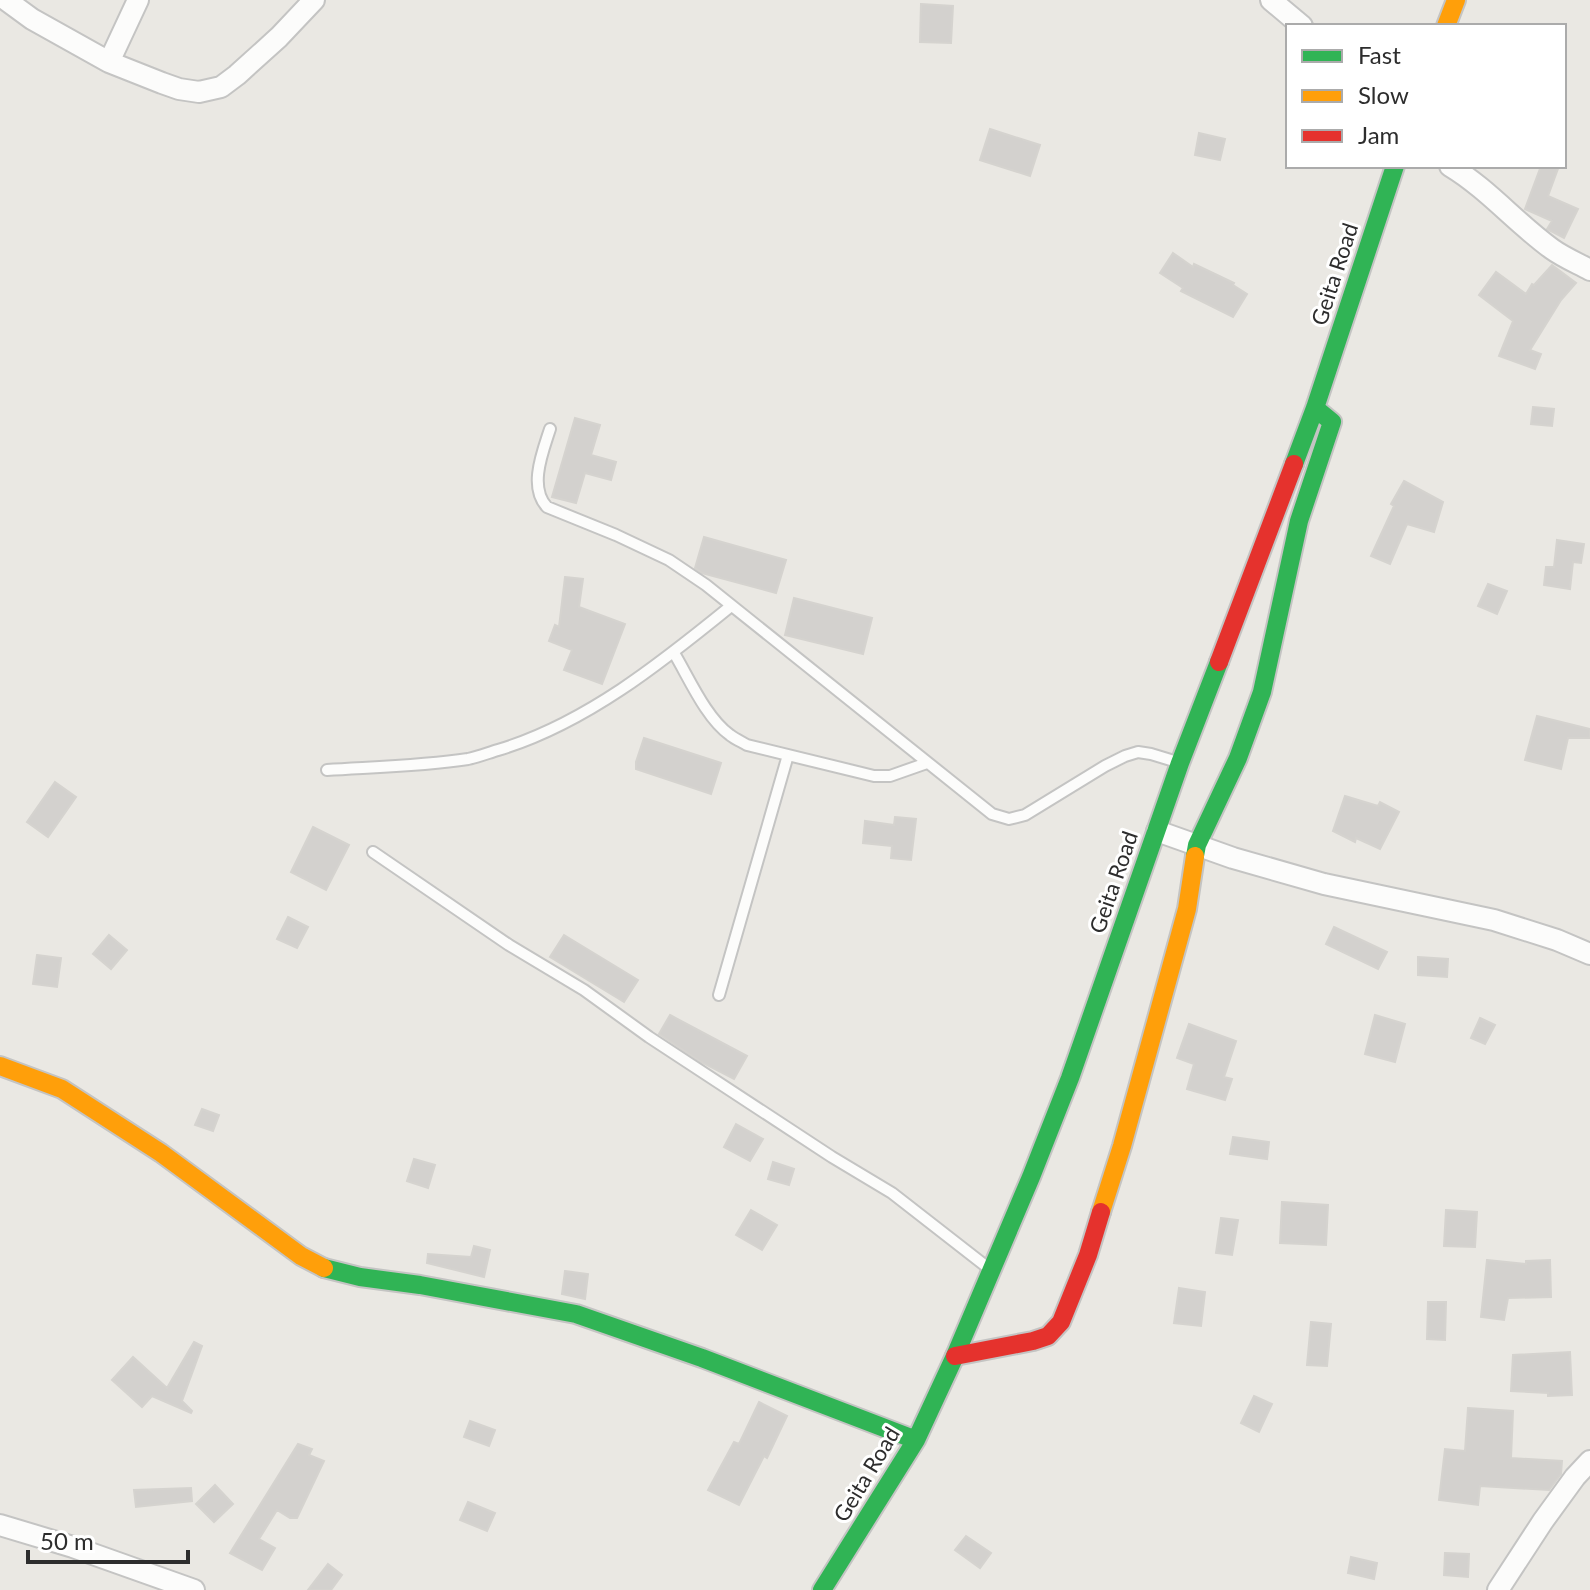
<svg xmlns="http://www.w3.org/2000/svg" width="1590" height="1590" viewBox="0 0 1590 1590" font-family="Lato,sans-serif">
<rect width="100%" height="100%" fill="#eae8e3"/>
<!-- building -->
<path fill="#d3d1ce" stroke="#d5d3cf" stroke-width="2" d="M921 4 953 6 951 43 920 42Z
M990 129 1040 145 1030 176 980 160Z
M1199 133 1225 139 1220 160 1195 155Z
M1541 166H1559L1548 196 1578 209 1564 238 1547 229 1552 221 1525 209Z
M1173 253 1193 267 1194 264 1234 283 1233 285 1247 294 1233 317 1181 291 1183 288 1160 273Z
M1552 265 1576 283 1561 300 1530 350 1541 354 1535 369 1499 356 1513 321 1479 295 1496 272 1526 294 1532 284 1534 285Z
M1533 407 1554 409 1552 426 1531 424Z
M575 418 600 425 591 455 616 462 611 480 585 473 576 503 552 497Z
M1404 481 1443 502 1434 532 1407 524 1390 564 1371 556 1394 506 1391 504Z
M704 537 786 560 776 593 702 573 695 568Z
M1557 540 1584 544 1581 563 1573 562 1570 589 1544 585 1546 567H1554Z
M565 577 583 579 579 607 625 624 602 684 564 670 572 650 549 641 555 625 559 627Z
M1488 584 1507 591 1497 614 1478 606Z
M794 598 872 618 863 654 785 635Z
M1537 716 1590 729V738H1568L1561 769 1525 760Z
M644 738 721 763 711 794 636 769V762Z
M55 782 76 797 48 837 27 822Z
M1345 796 1378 806 1380 802 1399 812 1380 849 1356 838 1355 842 1333 831Z
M895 817 916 819 911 860 891 858 892 846 863 843 865 821 894 825Z
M313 827 349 845 326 890 291 872Z
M288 917 308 927 297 948 277 939Z
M1334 927 1387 952 1378 969 1326 944Z
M109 935 127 950 111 969 93 954Z
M564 935 638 980 624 1002 550 957Z
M37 955 61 958 57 987 33 984Z
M1418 957 1448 959 1447 977 1418 975Z
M670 1015 747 1056 734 1079 701 1062 659 1034Z
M1375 1015 1405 1024 1395 1062 1365 1054Z
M1480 1018 1495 1025 1485 1044 1471 1038Z
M1189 1024 1236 1041 1224 1077 1232 1079 1225 1100 1187 1089 1194 1064 1177 1058Z
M202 1109 219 1115 213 1131 195 1125Z
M736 1124 763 1139 750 1161 724 1147Z
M1233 1137 1269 1142 1267 1159 1230 1154Z
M414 1159 435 1165 428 1188 407 1181Z
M773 1162 794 1169 789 1185 768 1179Z
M1282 1202 1328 1205 1326 1245 1280 1243Z
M751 1210 777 1225 762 1250 736 1235Z
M1446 1210 1477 1212 1475 1247 1444 1246Z
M1221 1218 1238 1220 1232 1255 1216 1253Z
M474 1246 490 1250 484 1277 427 1263 428 1254 471 1257Z
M1487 1260 1526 1264V1261L1550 1260 1551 1297 1508 1298 1504 1320 1481 1317Z
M565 1271 588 1274 585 1299 562 1294Z
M1179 1288 1205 1292 1201 1326 1174 1323Z
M1428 1302H1446L1445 1340 1427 1339Z
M1311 1322 1331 1324 1327 1366 1307 1365Z
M194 1342 202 1346 182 1401 192 1411 191 1413 152 1396 142 1407 112 1380 133 1357 167 1388Z
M1570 1352 1572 1395 1548 1396V1393L1511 1391 1513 1355Z
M1254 1396 1272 1404 1259 1432 1241 1423Z
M759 1402 787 1416 767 1458 764 1456 739 1505 708 1490 734 1442 739 1444Z
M1468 1408 1513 1411 1511 1458 1562 1461 1561 1474 1549 1490 1480 1486 1478 1505 1439 1500 1445 1449 1465 1451Z
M470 1421 495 1430 489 1446 464 1437Z
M298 1444 312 1449 309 1455 324 1461 297 1518H290L277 1510 259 1539 275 1548 262 1570 230 1553Z
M215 1485 233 1504 214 1522 196 1504Z
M191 1488 192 1501 136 1507 134 1490Z
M468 1502 495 1513 487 1531 460 1520Z
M966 1536 991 1553 980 1568 955 1550Z
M1445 1553 1469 1554 1468 1577 1444 1575Z
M1351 1557 1377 1563 1374 1579 1348 1573Z
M328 1564 342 1575 331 1590H308Z"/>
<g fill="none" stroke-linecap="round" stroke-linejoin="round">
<defs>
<path id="lane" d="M550 429C543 451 528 487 547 507L616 535 669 560 706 585 992 814 1009 819 1025 815 1105 766 1125 756 1138 752 1151 754 1174 761
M674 653C689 678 706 718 730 735 735 739 742 742 747 745L874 776H890L927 763
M327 770C374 767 422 766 468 759 478 757 488 753 498 750 585 724 661 663 731 606
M373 852 509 945 584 990 649 1037 832 1157 892 1193 987 1267
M719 995 788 755"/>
<path id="street" d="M6 0 32 19 109 62 162 83 179 89 199 92 221 87 237 75 279 37 314 0
M1271 0 1302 26
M109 62 138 0
M1450 166C1488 189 1516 223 1552 249 1563 257 1577 263 1590 270
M1157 831 1233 858 1324 884 1494 920 1557 940 1590 954
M0 1525 73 1547 194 1590
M1498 1590 1543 1521 1575 1477 1590 1461"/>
<path id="fast" d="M1294 464 1315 408 1395 166
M1195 856 1197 845 1238 758 1262 692 1299 521 1332 422 1315 408
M324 1268 360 1277 420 1285 576 1314 702 1358 916 1440
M822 1590 916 1440 955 1356 1031 1177 1070 1078 1180 763 1219 662"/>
<path id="slow" d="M1446 26 1456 0
M0 1066 62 1089 161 1153 301 1256 324 1268
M1101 1212 1122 1146 1187 909 1195 856"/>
<path id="jam" d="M1219 662 1294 464
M955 1356 1033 1341 1048 1336 1061 1322 1088 1255 1101 1212"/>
</defs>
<!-- lane casing -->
<use href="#lane" stroke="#c4c4c3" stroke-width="14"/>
<!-- street casing -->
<use href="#street" stroke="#c4c4c3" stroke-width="24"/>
<!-- fast casing -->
<use href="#fast" stroke="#c4c4c3" stroke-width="22"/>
<!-- slow casing -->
<use href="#slow" stroke="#c4c4c3" stroke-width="22"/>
<!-- jam casing -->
<use href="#jam" stroke="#c4c4c3" stroke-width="22"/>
<!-- lane -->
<use href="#lane" stroke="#fcfcfb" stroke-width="10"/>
<!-- street -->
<use href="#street" stroke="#fcfcfb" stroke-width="20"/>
<!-- fast -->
<use href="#fast" stroke="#30b455" stroke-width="18"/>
<!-- slow -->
<use href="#slow" stroke="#ff9f0a" stroke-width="18"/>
<!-- jam -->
<use href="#jam" stroke="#e5322d" stroke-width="18"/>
</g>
<g text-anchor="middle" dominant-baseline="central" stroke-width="6" stroke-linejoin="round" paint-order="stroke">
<!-- street labels -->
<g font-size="22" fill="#2d2d2d" stroke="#fff">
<text transform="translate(1334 274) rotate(-72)">Geita Road</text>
<text transform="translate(1113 882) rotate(-71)">Geita Road</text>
<text transform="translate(866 1474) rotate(-59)">Geita Road</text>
</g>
</g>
<!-- legend -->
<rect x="1286" y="24" width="280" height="144" fill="#ffffff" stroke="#ababab" stroke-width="2"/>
<rect x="1302" y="50" width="40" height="12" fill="#30b455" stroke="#ababab" stroke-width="2"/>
<text x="1358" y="64" font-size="24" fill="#2d2d2d">Fast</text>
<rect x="1302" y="90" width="40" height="12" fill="#ff9f0a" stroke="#ababab" stroke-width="2"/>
<text x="1358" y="104" font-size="24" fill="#2d2d2d">Slow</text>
<rect x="1302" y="130" width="40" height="12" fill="#e5322d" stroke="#ababab" stroke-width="2"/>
<text x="1358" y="144" font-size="24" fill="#2d2d2d">Jam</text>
<!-- scale -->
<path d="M28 1550v12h160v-12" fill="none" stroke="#2d2d2d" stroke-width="4"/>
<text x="40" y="1550" font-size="24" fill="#2d2d2d" stroke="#ffffff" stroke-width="6" paint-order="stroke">50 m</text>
</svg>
